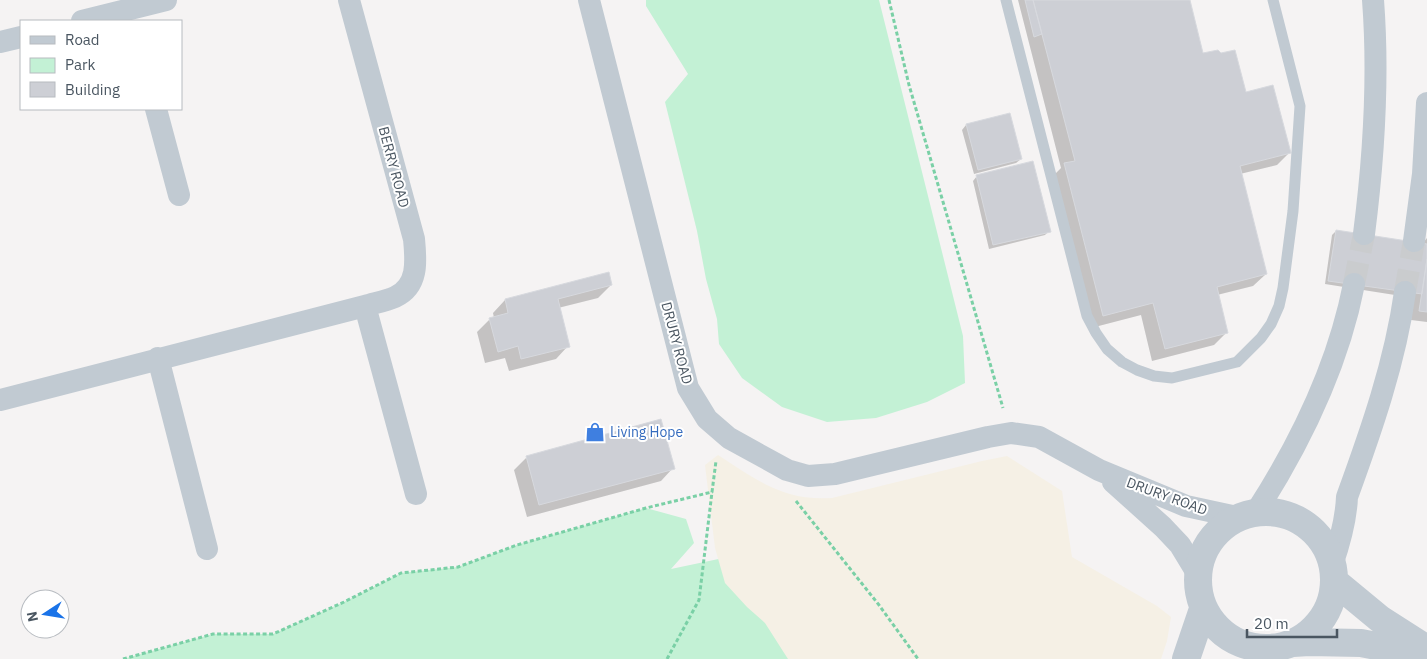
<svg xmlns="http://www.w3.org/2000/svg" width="1427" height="659" viewBox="0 0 1427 659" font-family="'IBM Plex Sans',sans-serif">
<rect width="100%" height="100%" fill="#f5f3f3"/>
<!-- green -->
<path fill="#c3f1d5" d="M646 0H879L963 336 965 383 927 402 876 418 827 422 782 407 742 378 719 344 717 319 706 279 697 231 665 102 688 74 646 6Z
M646 508 686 519 694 543 671 569 728 557 839 659H123L213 634H273L344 602 401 573 458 567 517 545Z"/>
<!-- sand -->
<path fill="#f5f0e5" d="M718 455C757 480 783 501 832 498L982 461 1007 456 1062 491 1072 557 1157 606 1171 617 1167 641 1161 659H788L765 623 747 607 725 583 715 548 705 465Z"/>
<!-- shadow -->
<path fill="#0003" d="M1018 0H1188L1203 55 1245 93 1289 153 1277 165 1240 174 1266 274 1253 286 1217 295 1227 332 1214 345 1152 361 1141 315 1091 328 1052 177 1061 168Z
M966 125 1021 159 1016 163 974 174 962 130Z
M977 176 1049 231 1045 235 989 249 973 181Z
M1336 231 1422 244 1427 238V322L1411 320 1414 298 1325 284 1332 235Z
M611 285 598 298 558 308 568 346 556 359 509 371 505 358 485 363 477 332 490 319 494 318 493 313 505 300Z
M527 457 673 468 661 481 527 517 514 470Z"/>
<!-- building -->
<path fill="#cdcfd5" stroke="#d7d9de" d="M1025 0H1033L1042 34 1034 37Z
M1033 0H1190L1203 53 1218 50 1221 53 1235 50 1246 92 1273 85 1291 153 1240 166 1267 274 1217 287 1228 333 1165 349 1153 303 1103 316 1064 163 1075 161Z
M1010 113 1022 159 978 170 966 124Z
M1033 161 1051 232 993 245 976 175Z
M1336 230 1427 244V259L1422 294 1328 281Z
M1427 259V312L1419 311Z
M609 272 612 285 558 299 570 347 521 359 518 346 498 352 489 318 508 313 505 299Z
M661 419 675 469 539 505 526 456Z"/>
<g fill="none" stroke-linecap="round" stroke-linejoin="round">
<!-- minor-tunnel -->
<path stroke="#caccce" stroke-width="22" stroke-dasharray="22 11" stroke-linecap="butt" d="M1354 284 1364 234
M1405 292 1414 241"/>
<!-- path -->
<path stroke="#7ad0a6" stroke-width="3" stroke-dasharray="4 2.5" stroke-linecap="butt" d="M889 0 909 85 1003 408
M796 501 879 605 918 659
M123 659 213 634H273L344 602 401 573 458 567 517 545 646 508 712 492 716 461
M667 659 699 600 712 492"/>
<!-- service -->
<path stroke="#c1cad2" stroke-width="11" d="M1006 0 1087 316 1096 333 1107 349 1122 362 1137 370 1154 376 1172 378 1237 362 1261 338 1271 324 1279 306 1283 288 1293 211 1300 106 1273 0"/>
<!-- minor -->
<path stroke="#c1cad2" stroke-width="22" d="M589 0 688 388 707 419 729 438 787 470 808 476 835 474 988 437 1011 433 1039 437 1099 470 1186 506 1237 517
M82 21 166 0
M0 42 21 37
M156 109 179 195
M1364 234C1374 156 1379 78 1373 0
M1414 241 1423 174 1427 103
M365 306 416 494
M158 358 207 549
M0 400 365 306C375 303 386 301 395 297 419 286 416 260 414 239L349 0
M1113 482 1163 527 1180 545 1197 573
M1256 512C1301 442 1338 366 1354 284
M1332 565C1340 542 1346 521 1347 497 1371 431 1395 363 1405 292"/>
<!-- tertiary -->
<path stroke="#c1cad2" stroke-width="28" d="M1198 580a68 68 0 1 1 136 0a68 68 0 1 1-136 0Z
M1334 581 1380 619 1427 649
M1293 643 1309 642 1361 643 1427 656
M1186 659 1203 609"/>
</g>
<!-- icons -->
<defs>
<symbol id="shop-bare" viewBox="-9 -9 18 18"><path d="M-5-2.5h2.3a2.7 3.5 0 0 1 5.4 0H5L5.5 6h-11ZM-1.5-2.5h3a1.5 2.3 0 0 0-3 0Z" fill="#3f7fe0" stroke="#fff" stroke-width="2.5" paint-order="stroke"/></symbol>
</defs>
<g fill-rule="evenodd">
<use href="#shop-bare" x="581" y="418" width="28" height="28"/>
</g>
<g text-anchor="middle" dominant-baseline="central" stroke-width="4" stroke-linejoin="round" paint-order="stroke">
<!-- street labels -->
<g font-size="14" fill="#4a5661" stroke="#fff">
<text transform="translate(394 167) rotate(75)">BERRY ROAD</text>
<text transform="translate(677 343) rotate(75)">DRURY ROAD</text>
<text transform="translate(1167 496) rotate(20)">DRURY ROAD</text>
</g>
<!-- shop labels -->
<g font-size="14" fill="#366cbe" stroke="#fff" text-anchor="start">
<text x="610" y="432">Living Hope</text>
</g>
</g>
<!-- legend -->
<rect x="20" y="20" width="162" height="90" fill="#ffffff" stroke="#b7bbc0"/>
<rect x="30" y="36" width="25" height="8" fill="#c1cad2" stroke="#b7bbc0"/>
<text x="65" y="45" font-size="15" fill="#4a5661">Road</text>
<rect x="30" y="58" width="25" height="15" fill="#c3f1d5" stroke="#b7bbc0"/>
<text x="65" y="70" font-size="15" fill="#4a5661">Park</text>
<rect x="30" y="82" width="25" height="15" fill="#cdcfd5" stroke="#b7bbc0"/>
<text x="65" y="95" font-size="15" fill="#4a5661">Building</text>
<!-- north arrow -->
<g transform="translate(45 614) rotate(258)"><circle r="24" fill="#ffffff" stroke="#b7bbc0"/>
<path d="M0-4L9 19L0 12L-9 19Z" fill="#1a73e8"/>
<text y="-8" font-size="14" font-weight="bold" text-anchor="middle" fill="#4a5661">N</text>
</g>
<!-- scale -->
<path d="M1247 629v8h90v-8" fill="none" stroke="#4a5661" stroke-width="2.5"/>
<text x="1254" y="629" font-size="15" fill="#4a5661" stroke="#ffffff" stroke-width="4" paint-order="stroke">20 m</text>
</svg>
